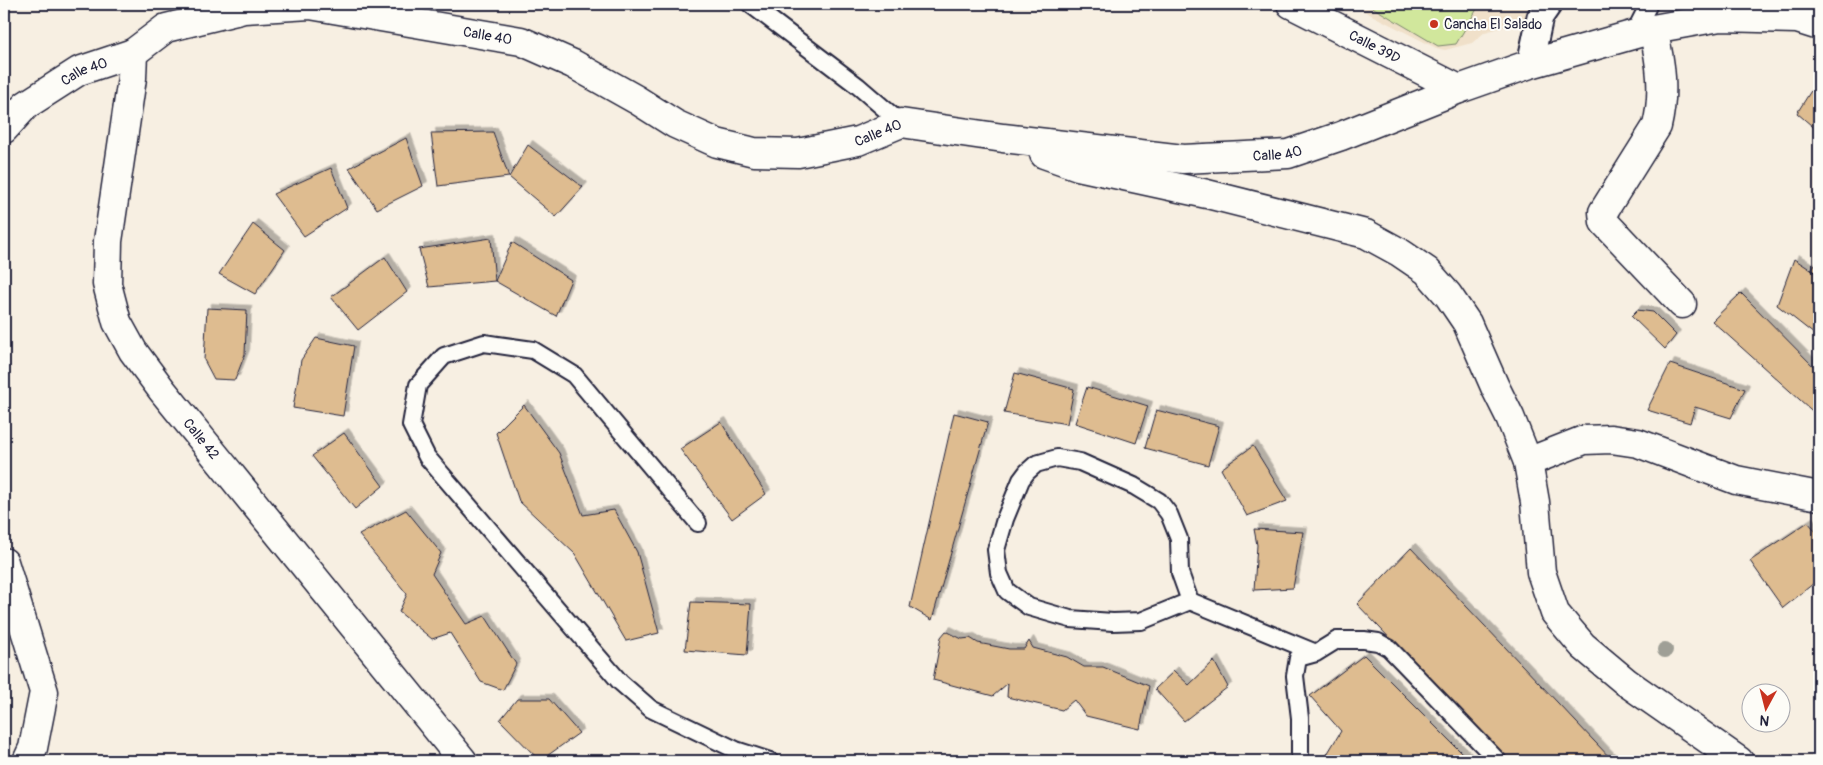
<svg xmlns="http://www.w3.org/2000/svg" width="1823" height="765" viewBox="0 0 1823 765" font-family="Pangolin,sans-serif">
<defs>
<filter id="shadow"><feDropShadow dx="4.5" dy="-4.5" stdDeviation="0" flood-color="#0004"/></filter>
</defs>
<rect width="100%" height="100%" fill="#f7efe2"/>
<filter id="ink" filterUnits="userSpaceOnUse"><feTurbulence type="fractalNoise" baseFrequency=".02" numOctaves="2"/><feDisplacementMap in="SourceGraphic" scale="10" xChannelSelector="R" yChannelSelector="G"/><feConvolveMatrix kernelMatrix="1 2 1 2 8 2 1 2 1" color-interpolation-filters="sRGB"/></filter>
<g filter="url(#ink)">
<!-- built -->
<path fill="#f0e0c9" d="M1350 4H1589L1485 32 1472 43 1445 50 1436 48Z"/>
<!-- green -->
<path fill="#d1e79c" stroke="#7a846c" d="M1367 4H1480L1456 44 1438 46Z"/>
<!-- building -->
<path fill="#debc90" stroke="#22223b" filter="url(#shadow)" d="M1819 78V132L1797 113Z
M493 132 509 177 438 186 431 133Z
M406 138 423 186 377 209 349 168Z
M528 145 583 187 556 217 509 177Z
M331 168 347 208 304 236 273 194Z
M253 224 285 250 255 294 219 274Z
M491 238 495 281 429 287 419 249Z
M512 242 571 280 556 316 495 281Z
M385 257 407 292 358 330 331 297Z
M1819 258V275L1811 270Z
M1794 259 1819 275V338L1777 305Z
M1741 293 1819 372V417L1712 321Z
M207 308 247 310 245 354 235 380 214 379 204 360Z
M1637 310 1653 312 1676 335 1665 349 1631 316Z
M316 338 354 346 343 416 293 408 301 360Z
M1670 364 1745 389 1731 418 1695 407 1690 423 1647 410Z
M1015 373 1074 389 1067 424 1004 413Z
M1087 387 1148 406 1136 443 1075 423Z
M524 405 559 453 583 515 614 510 637 552 659 633 626 641 575 554 519 501 496 433Z
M1156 410 1219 426 1208 465 1145 448Z
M954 413 988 422 932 620 910 607Z
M721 422 766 494 732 519 680 449Z
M344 433 383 486 355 509 312 456Z
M1253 446 1287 501 1247 516 1221 469Z
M406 510 441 553 432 574 466 624 485 616 516 664 503 690 481 682 450 633 432 639 399 612 407 594 359 535Z
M1808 522 1819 535V579L1783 608 1750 561Z
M1254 529 1303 532 1293 588 1254 590 1257 545Z
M1411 548 1613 761H1507L1357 604Z
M691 602 751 604 747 655 685 650Z
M946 631 962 639 970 638 978 643 1009 649H1024L1029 641 1033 648 1067 657 1084 667H1103L1149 686 1140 729 1086 716 1074 700 1062 710 1007 697 1008 683 993 696 933 680 941 637Z
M1364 655 1470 761H1323L1341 731 1310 696Z
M1214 661 1228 687 1184 721 1155 689 1174 671 1189 685Z
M517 699H549L579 733 540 761 500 720Z"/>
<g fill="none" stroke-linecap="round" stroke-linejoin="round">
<defs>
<path id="service" d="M750 4 858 86 901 123
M1633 35 1649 4
M698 523 574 375 533 350 484 343 444 356 418 385 411 425 427 457 620 682 651 709 736 750 770 761
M1190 601 1180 573 1179 539 1169 514 1159 501 1134 486 1080 462 1057 458 1036 464 1027 472 1021 480 1005 519 996 550 999 573 1007 591 1029 607 1070 619 1113 622 1141 621 1190 601 1316 653
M1300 761V718L1295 676 1298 658 1316 653 1337 640H1364L1378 642 1389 648 1498 761"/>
<path id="pedestrian" d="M1530 64 1540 17 1549 4"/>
<g id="minor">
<path id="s1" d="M1291 4 1459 89"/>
<path d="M1653 29C1661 63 1665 92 1657 126L1603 212 1604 222 1682 304"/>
<path id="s2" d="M133 53 166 28 244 9 310 5 521 41 573 64 637 100 675 124 717 143 754 152 798 153 858 141 901 123 1003 138 1183 159 1288 154 1341 136 1459 89 1530 64 1653 29 1720 17 1797 19 1819 26"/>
<path d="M1044 154 1078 166 1207 194 1366 234 1399 252 1427 271 1448 295 1467 323 1495 387 1510 417 1528 462 1535 502 1541 572 1555 613 1583 646 1626 682 1739 761"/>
<path d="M1528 462 1584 440 1611 439 1638 443 1736 480 1819 496"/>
<path d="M4 562 44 692 33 748 27 761"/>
</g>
<g id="tertiary">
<path id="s3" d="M4 129 26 105 79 71 133 53 132 78 108 241 107 284 117 322 133 351 162 390 463 761"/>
</g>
</defs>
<!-- service casing -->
<use href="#service" stroke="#22223b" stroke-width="20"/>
<!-- pedestrian casing -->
<use href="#pedestrian" stroke="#22223b" stroke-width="29"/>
<!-- minor casing -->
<use href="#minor" stroke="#22223b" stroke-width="31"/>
<!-- tertiary casing -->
<use href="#tertiary" stroke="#22223b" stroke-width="31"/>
<!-- service -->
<use href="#service" stroke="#fdfcf7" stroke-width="16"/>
<!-- pedestrian -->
<use href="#pedestrian" stroke="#fdfcf7" stroke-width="25"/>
<!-- minor -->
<use href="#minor" stroke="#fdfcf7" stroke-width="28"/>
<!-- tertiary -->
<use href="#tertiary" stroke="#fdfcf7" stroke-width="28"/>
</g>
<!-- trees -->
<circle fill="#9f9f96" cx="1665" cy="650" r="8"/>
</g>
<!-- markers -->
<circle fill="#c8321e" stroke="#fdfcf7" stroke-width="2" cx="1434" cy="24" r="5"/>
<g text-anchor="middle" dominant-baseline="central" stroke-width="4" stroke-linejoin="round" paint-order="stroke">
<!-- poi labels -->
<g font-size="14" fill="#22223b" stroke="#fdfcf7" text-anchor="start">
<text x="1444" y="24">Cancha El Salado</text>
</g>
<!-- street labels -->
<g font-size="14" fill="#22223b" stroke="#fdfcf7">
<text stroke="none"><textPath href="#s2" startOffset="368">Calle 40</textPath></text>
<text stroke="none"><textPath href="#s1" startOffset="94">Calle 39D</textPath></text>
<text stroke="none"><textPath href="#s3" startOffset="100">Calle 40</textPath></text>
<text stroke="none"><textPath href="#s2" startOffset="788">Calle 40</textPath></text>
<text stroke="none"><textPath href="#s2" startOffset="1192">Calle 40</textPath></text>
<text stroke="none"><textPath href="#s3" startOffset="569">Calle 42</textPath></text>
</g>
</g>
<!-- margin -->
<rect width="1823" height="765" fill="none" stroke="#fdfcf7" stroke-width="20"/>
<rect x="10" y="10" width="1803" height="745" fill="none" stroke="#22223b" stroke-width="2" filter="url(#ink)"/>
<!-- north arrow -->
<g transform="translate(1766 708) rotate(187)"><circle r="24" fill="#fdfcf7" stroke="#a5a5ac"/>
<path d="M0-4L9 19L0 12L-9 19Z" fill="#c8321e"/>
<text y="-8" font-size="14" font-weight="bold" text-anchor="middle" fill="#22223b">N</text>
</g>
</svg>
